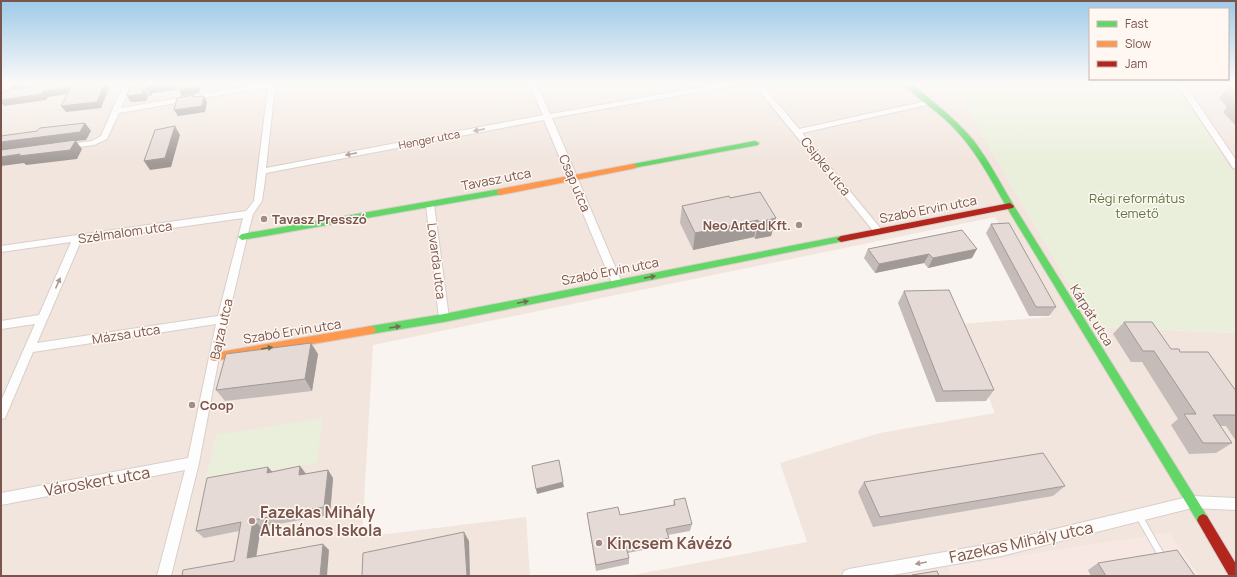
<svg xmlns="http://www.w3.org/2000/svg" width="1237" height="577" viewBox="0 0 1237 577" font-family="Manrope,sans-serif">
<rect width="100%" height="100%" fill="#f9f4ef"/>
<!-- residential -->
<path fill="#f1e5dd" d="M1 83H952L1094 327 1236 333V576H1199L1169 533 948 567 952 576H628L807 542 780 463 880 433 995 413 959 324 1051 317 995 217 373 345 362 537 526 517 530 576H1Z
M1176 83H1236V178L1227 164Z"/>
<!-- commercial -->
<path fill="#f8e8e3" d="M1169 533 1199 576H952L948 567Z"/>
<!-- green -->
<path fill="#e9efda" d="M952 83H1176L1236 178V333L1094 327Z
M323 418 317 463 205 482 216 435Z"/>
<g fill="none" stroke-linecap="round" stroke-linejoin="round">
<defs>
<path id="lane" d="M1139 516 1160 553"/>
<path id="street" d="M1 83H5V84L1 86Z
M124 83H132L121 108 266 83H283L275 86 266 168 543 115 529 83H537L550 114 725 83H742L738 85 552 118 622 283 617 287 612 283 544 120 266 173 262 201 253 214 247 237 219 357 199 463 171 576H157L185 470 1 505V493L188 458 216 324 33 352 5 418 1 419V401L35 324 1 329V321L39 315 71 242 1 252V246L246 211 254 201 268 87 119 113 107 139 94 145 62 149V145L92 141 101 136ZM243 218 218 316 37 343 81 241Z
M753 83H761L799 129 931 100V104L802 133 881 229 883 231 881 233H875Z
M1176 83H1184L1236 160V169L1233 168Z
M1208 83H1236V86L1212 85Z
M430 202 434 205 449 318 448 321H440L439 318 426 205Z
M1192 496 1236 498V510L1192 508 1001 556 887 576H842L844 571 849 569 1001 542Z"/>
<path id="fast" d="M903 83H910C932 101 956 119 974 141 989 161 1001 184 1014 206L1207 516 1209 520 1207 524 1203 526 1199 524 1006 206C989 176 974 147 949 123 935 109 916 98 903 83Z
M755 141 759 143 758 145 633 168 629 166 633 164Z
M500 189 503 190 504 192 503 194 242 240 238 237 242 234Z
M841 236 845 239 844 241 444 322 371 334 368 333 366 330 368 327 371 326 444 314Z"/>
<path id="slow" d="M633 164 637 166 636 168 500 195 496 192 500 189Z
M371 326 374 327 376 330 374 333 371 334 214 361 211 360 209 357 211 354 214 353Z"/>
<path id="jam" d="M1010 203 1014 206 1013 208 841 242 837 239 841 236Z
M1203 514 1207 516 1236 564V576H1229L1199 524 1197 520 1199 516Z"/>
</defs>
<!-- lane casing -->
<use href="#lane" stroke="#d8cfcb" stroke-width="8"/>
<!-- street casing -->
<use href="#street" stroke="#d8cfcb" stroke-width="2"/>
<!-- fast casing -->
<use href="#fast" stroke="#d9cfca" stroke-width="2"/>
<!-- slow casing -->
<use href="#slow" stroke="#d9cfca" stroke-width="2"/>
<!-- jam casing -->
<use href="#jam" stroke="#d9cfca" stroke-width="2"/>
<!-- lane -->
<use href="#lane" stroke="#fefdfd" stroke-width="6"/>
<!-- street -->
<use href="#street" fill="#fefdfd" fill-rule="evenodd"/>
<!-- fast -->
<use href="#fast" fill="#63d668" fill-rule="evenodd"/>
<!-- slow -->
<use href="#slow" fill="#ff974d" fill-rule="evenodd"/>
<!-- jam -->
<use href="#jam" fill="#b3261e" fill-rule="evenodd"/>
</g>
<!-- wall -->
<path fill="#c5bbb8" d="M132 83H179L176 90 152 93 151 96H148L146 101 131 102 127 96Z
M1231 83H1236V126L1223 112 1227 107 1219 98Z
M730 198 776 218 771 236 755 239 754 237 693 250 680 223 682 206Z
M991 224 1056 307 1049 316H1029L986 233Z
M962 230 972 258 928 268 924 263 875 273 864 258 868 249Z
M904 291 994 390 986 401 936 402 898 303Z
M1124 322 1171 349 1180 352 1236 391V441L1226 426H1220L1232 443 1216 453 1189 454 1171 425 1178 419 1142 362H1131L1113 334Z
M318 354 312 391 225 401 216 390Z
M300 466 306 474 328 470 333 478 330 515 261 527 256 556 329 550 234 561 239 531 204 538 196 531 272 472Z
M864 482 1065 486 1053 496 873 527 858 492Z
M674 500 692 524 690 531 668 535 669 538 668 545 628 553 629 558V564L596 571 587 513 620 515 673 505Z
M1098 563 1195 576H1091L1088 570Z"/>
<!-- shaded-wall -->
<path fill="#a09996" d="M7 83H50L12 89Z
M105 83H111L101 108 66 112 61 106Z
M173 83H179L176 90 152 93 151 96 147 89 148 87Z
M197 83H202L199 93 182 96 179 90Z
M71 87 75 93 48 97 46 100 4 106 1 102V100L43 91Z
M144 90 148 96 146 101 131 102 127 96Z
M204 96 207 102 205 112 178 116 174 110Z
M85 123 91 131 86 140 76 141 82 149 77 159 26 165 24 163 1 166V157L20 154 70 150 1 151V142Z
M175 126 180 135 171 167 150 170 144 161Z
M776 218 771 236 755 239 759 222Z
M758 220 754 237 693 250 695 233Z
M977 249 972 258 928 268 933 258Z
M929 254 924 263 875 273 879 264Z
M311 343 318 354 312 391 305 379Z
M300 466 306 474 299 475Z
M268 467 275 475 267 473Z
M328 470 333 478 330 515 324 507Z
M563 482 564 487 537 494 536 489Z
M253 520 261 527 255 564 247 558Z
M464 532 469 541 470 576H467Z
M323 544 329 550 327 576H320Z"/>
<!-- building -->
<path fill="#e5dad6" stroke="#a09996" d="M55 83H105L97 102 61 106 71 87 43 91 42 94 1 100V96L4 91Z
M132 83H173V84L148 87 147 89 144 90 142 94 127 96Z
M181 83H197L196 87 179 90Z
M194 95 193 97 204 96 202 106 174 110 177 98Z
M85 123 80 132 1 142V136L37 131 40 128Z
M175 126 165 158 144 161 155 130Z
M76 140 70 150 19 156 20 154 1 157V150Z
M760 192 776 218 759 222 758 220 695 233 682 206 729 196 730 198Z
M1009 223 1056 307H1036L991 224Z
M962 230 977 249 933 258 929 254 879 264 868 249Z
M949 290 994 390 943 391 904 291Z
M1124 322H1152L1171 349H1179L1180 352H1208L1236 391V415H1213L1232 443H1203L1184 414H1196L1154 351H1143Z
M311 343 305 379 216 390 226 354Z
M1043 453 1065 486 880 517 864 482Z
M559 460 563 482 536 489 532 466Z
M300 466 299 475 328 470 324 507 253 520 247 558 323 544 320 576H182L183 570 234 561 241 522 196 531 207 478 268 467 267 473Z
M685 498 692 524 666 529 669 538 626 547 629 558 596 565 587 513 618 507 620 515 675 505 674 500Z
M464 532 467 576H362L363 553Z
M1177 550 1195 576H1106L1098 563Z
M937 571 939 576H913L912 575Z"/>
<!-- one-way arrows -->
<defs><path id="oneway-solid" d="M-6-.8H1V-3.2L6.5 0L1 3.2V.8H-6Z"/></defs>
<g fill="#ae9893">
<use href="#oneway-solid" transform="translate(479 130) rotate(169)"/>
<use href="#oneway-solid" transform="translate(351 154) rotate(169)"/>
<use href="#oneway-solid" transform="translate(58 283) rotate(-66)"/>
<use href="#oneway-solid" transform="translate(921 563) rotate(170)"/>
</g>
<g fill="#746f52">
<use href="#oneway-solid" transform="translate(650 277) rotate(-11)"/>
<use href="#oneway-solid" transform="translate(523 302) rotate(-12)"/>
<use href="#oneway-solid" transform="translate(395 327) rotate(-9)"/>
<use href="#oneway-solid" transform="translate(267 348) rotate(-9)"/>
</g>
<!-- sky -->
<linearGradient id="sky" x2="0" y2="1"><stop stop-color="#9ecae8"/><stop offset="0.51" stop-color="#fcfaf8"/><stop offset="1" stop-color="#fcfaf8" stop-opacity="0"/></linearGradient>
<rect width="1237" height="164" fill="url(#sky)"/>
<!-- markers -->
<g fill="#a58d86" stroke="#fff7f1" stroke-width="1.5">
<circle cx="264" cy="219" r="4"/>
<circle cx="799" cy="225" r="4"/>
<circle cx="192" cy="405" r="4"/>
<circle cx="252" cy="521" r="4"/>
<circle cx="599" cy="543" r="4"/>
</g>
<g text-anchor="middle" dominant-baseline="central" stroke-width="3" stroke-linejoin="round" paint-order="stroke">
<!-- far-street labels -->
<g font-size="11" fill="#78554d" stroke="#fff7f1">
<text transform="translate(429 139) rotate(-11)">Henger utca</text>
</g>
<!-- street labels -->
<g font-size="13" fill="#78554d" stroke="#fff7f1">
<text transform="translate(826 166) rotate(51)">Csipke utca</text>
<text transform="translate(496 179) rotate(-11)">Tavasz utca</text>
<text transform="translate(575 183) rotate(67)">Csap utca</text>
<text transform="translate(928 209) rotate(-11)">Szabó Ervin utca</text>
<text transform="translate(125 232) rotate(-8)">Szélmalom utca</text>
<text transform="translate(437 261) rotate(83)">Lovarda utca</text>
<text transform="translate(610 271) rotate(-11)">Szabó Ervin utca</text>
<text transform="translate(1092 315) rotate(58)">Kárpát utca</text>
<text transform="translate(221 329) rotate(-77)">Bajza utca</text>
<text transform="translate(292 331) rotate(-9)">Szabó Ervin utca</text>
<text transform="translate(126 334) rotate(-9)">Mázsa utca</text>
</g>
<!-- park labels -->
<g font-size="13" fill="#5b7841" stroke="#fff7f1">
<text x="1137" y="198">Régi református<tspan x="1137" dy="15">temető</tspan></text>
</g>
<!-- poi labels -->
<g font-size="13" font-weight="bold" fill="#78554d" stroke="#fff7f1" text-anchor="start">
<text x="272" y="219">Tavasz Presszó</text>
<text x="791" y="225" text-anchor="end">Neo Arted Kft.</text>
<text x="200" y="405">Coop</text>
</g>
<!-- near-street labels -->
<g font-size="16" fill="#78554d" stroke="#fff7f1">
<text transform="translate(97 481) rotate(-10)">Városkert utca</text>
<text transform="translate(1021 542) rotate(-12)">Fazekas Mihály utca</text>
</g>
<!-- near-poi labels -->
<g font-size="16" font-weight="bold" fill="#78554d" stroke="#fff7f1" text-anchor="start">
<text x="260" y="512">Fazekas Mihály<tspan x="260" dy="18">Általános Iskola</tspan></text>
<text x="607" y="543">Kincsem Kávézó</text>
</g>
</g>
<!-- border -->
<rect width="1237" height="577" fill="none" stroke="#78554d" stroke-width="4"/>
<!-- legend -->
<rect x="1089" y="8" width="140" height="72" fill="#fff7f1" stroke="#c9b6af"/>
<rect x="1097" y="21" width="20" height="6" fill="#63d668" stroke="#c9b6af"/>
<text x="1125" y="28" font-size="12" fill="#78554d">Fast</text>
<rect x="1097" y="41" width="20" height="6" fill="#ff974d" stroke="#c9b6af"/>
<text x="1125" y="48" font-size="12" fill="#78554d">Slow</text>
<rect x="1097" y="61" width="20" height="6" fill="#b3261e" stroke="#c9b6af"/>
<text x="1125" y="68" font-size="12" fill="#78554d">Jam</text>
</svg>
